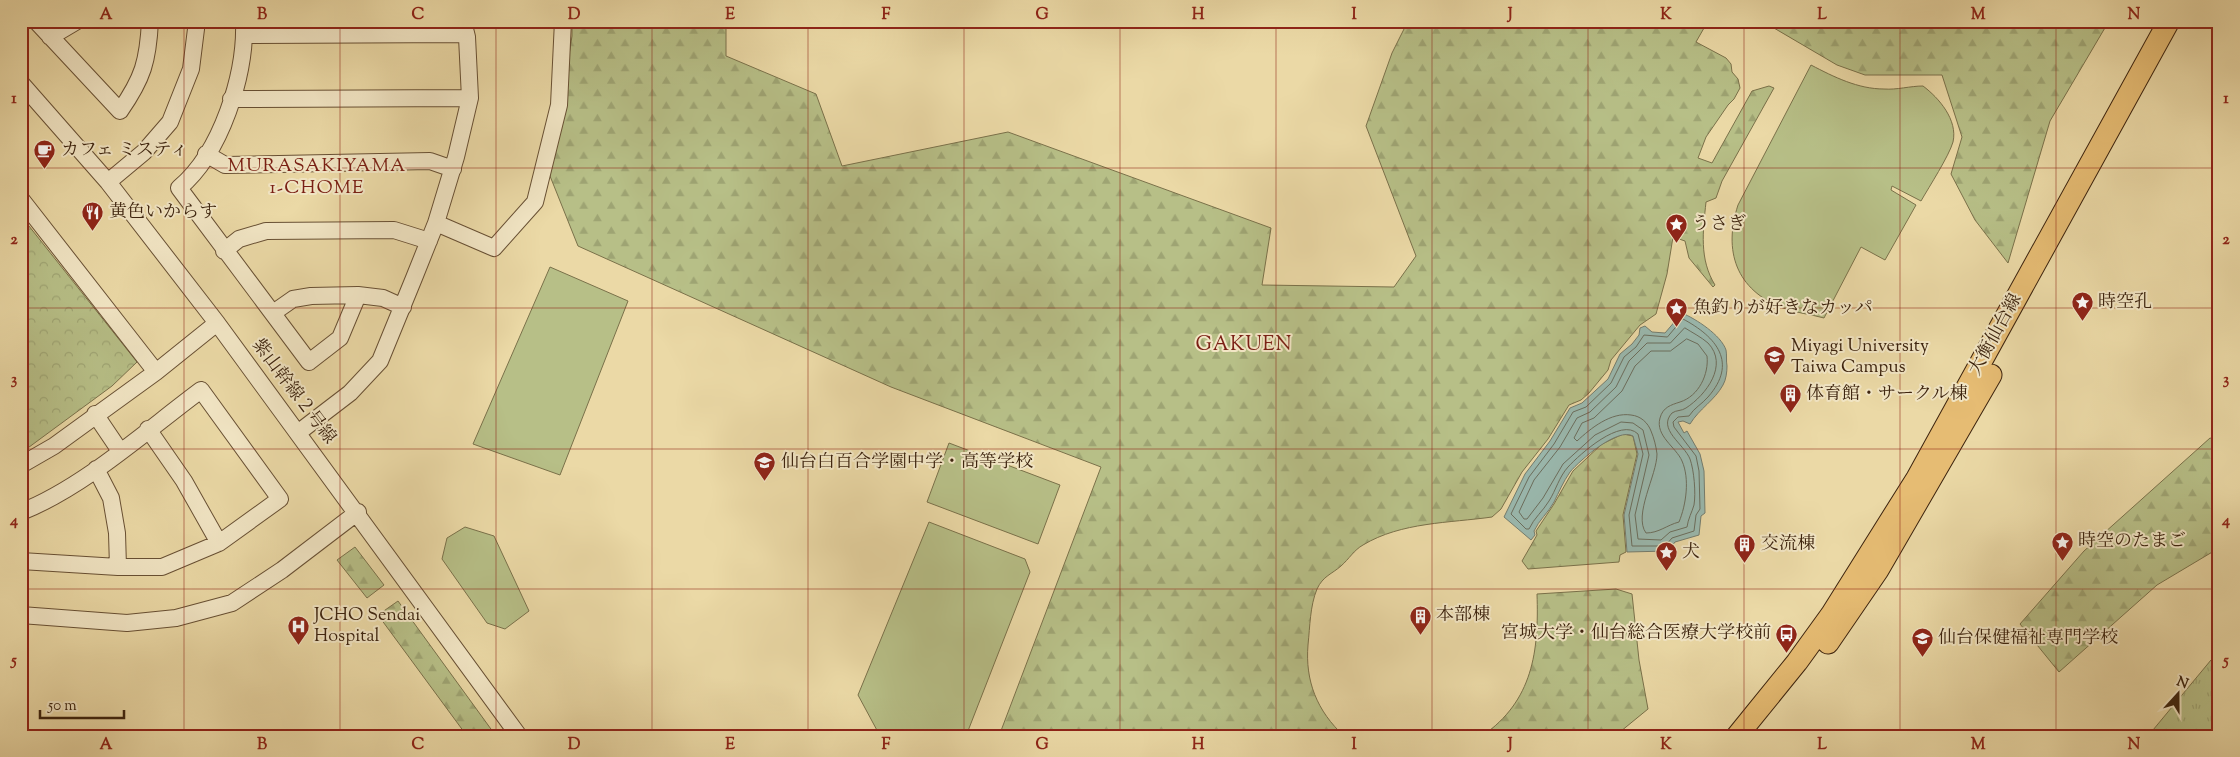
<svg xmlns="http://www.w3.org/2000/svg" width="2240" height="757" viewBox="0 0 2240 757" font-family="'Sorts Mill Goudy','Noto Serif JP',serif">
<defs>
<pattern id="grass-tufts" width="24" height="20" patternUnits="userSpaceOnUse" patternTransform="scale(1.25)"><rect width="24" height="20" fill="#b7bf87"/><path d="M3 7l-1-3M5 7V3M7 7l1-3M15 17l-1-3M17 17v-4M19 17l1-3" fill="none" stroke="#9ea473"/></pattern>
<pattern id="forest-firs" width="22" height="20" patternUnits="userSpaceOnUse" patternTransform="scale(1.25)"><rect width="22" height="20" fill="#b7bf87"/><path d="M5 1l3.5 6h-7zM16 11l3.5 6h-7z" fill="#9ea473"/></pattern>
<pattern id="park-crowns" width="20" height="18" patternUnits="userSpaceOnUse" patternTransform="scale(1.25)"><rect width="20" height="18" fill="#b7bf87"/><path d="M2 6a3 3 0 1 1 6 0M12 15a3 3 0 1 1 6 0" fill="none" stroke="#9ea473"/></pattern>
</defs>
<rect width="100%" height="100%" fill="#ebd9a6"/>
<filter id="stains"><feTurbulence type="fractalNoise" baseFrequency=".004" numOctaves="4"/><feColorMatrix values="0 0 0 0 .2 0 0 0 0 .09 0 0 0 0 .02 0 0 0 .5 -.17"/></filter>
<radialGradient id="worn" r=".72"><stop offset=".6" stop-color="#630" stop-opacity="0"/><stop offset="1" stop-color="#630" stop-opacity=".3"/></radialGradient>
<!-- grass -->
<path fill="url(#grass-tufts)" stroke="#7a714a" d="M2219 653V736H2148L2211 660Z"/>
<!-- forest -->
<path fill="url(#forest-firs)" stroke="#7a714a" d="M572 21H726V56L816 94 842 166 1008 132 1271 228 1262 285 1394 287 1416 256 1366 126 1392 53 1408 21H1708L1696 42 1726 58 1731 64 1732 72 1738 79 1740 88 1734 99 1728 105 1706 137 1698 158 1712 163 1752 91 1769 86 1774 88 1722 181 1716 198 1706 202C1703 231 1699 259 1715 285L1713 287 1689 258 1685 241 1673 237 1667 274 1656 314 1640 325 1611 360 1608 370 1589 393 1581 400 1569 405 1548 439 1522 472 1501 509 1492 517C1450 523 1401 522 1363 545 1354 550 1349 559 1341 566 1332 574 1323 576 1317 589 1310 606 1310 626 1308 645 1305 681 1317 711 1344 736H999L1101 467 891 387 578 246 550 176 572 36Z
M1762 21H2109L2050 121 2008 263 1975 220 1951 174 1962 137 1942 75H1865L1837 65Z
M1623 434 1633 436 1637 454 1623 515 1626 552 1620 555 1619 562 1528 569 1522 561 1537 535 1536 531 1554 504 1573 471 1602 444Z
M2210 438 2219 441V548L2157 585 2059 672 2020 624 2084 551Z
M355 547 384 585 367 598 337 560Z
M1616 589 1632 594 1639 660 1648 709 1615 736H1482C1533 701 1539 651 1537 594Z
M398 601 496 736H467L378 615Z"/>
<!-- park -->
<path fill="url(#park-crowns)" stroke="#7a714a" d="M21 216 137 362 112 386 21 453Z"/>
<!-- pitch -->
<path fill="#b7bf87" stroke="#7a714a" d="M1811 65C1834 77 1858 89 1884 89 1897 90 1910 86 1923 86 1939 98 1958 120 1953 142 1949 156 1929 187 1921 201L1892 186 1891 190 1916 205 1885 260 1861 247 1824 318C1810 314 1796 313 1783 308 1736 290 1723 251 1738 205Z
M550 267 628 301 560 475 473 444Z
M949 443 1060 485 1038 544 927 502Z
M929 522 1025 559 1030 572 966 736H883L879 734 858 695Z
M465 527 494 536 529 611 505 629 487 623 442 559 447 538Z"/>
<!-- water -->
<path fill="#9ab9af" stroke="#747d6f" d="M1682 313C1696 319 1721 335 1726 350 1727 355 1726 361 1727 366 1727 372 1726 380 1723 385 1715 400 1699 409 1690 424L1683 421 1678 422 1684 433 1687 431 1700 454 1704 471 1705 513 1701 516 1699 535 1675 542 1668 551 1627 552 1624 515 1638 454 1633 436C1618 427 1580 460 1570 472 1563 482 1559 492 1554 502 1548 513 1539 520 1534 531L1535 535 1531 540 1504 517 1525 474 1550 441 1570 408 1582 403 1608 379 1620 354 1632 344 1639 335 1640 328 1645 326 1652 332 1665 333Z"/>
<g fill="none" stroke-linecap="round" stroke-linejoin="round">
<!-- shore -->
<path stroke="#6b6e5e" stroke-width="1" d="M1683 319C1717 337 1738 363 1708 397 1702 404 1694 408 1689 416L1678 417 1673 422 1674 427 1696 456 1699 471 1700 509 1696 515 1694 531 1672 538 1665 546H1632L1629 515 1643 454 1638 434C1621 417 1580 454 1568 467 1559 477 1556 490 1549 501 1543 511 1534 518 1529 529H1526L1511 514 1529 477 1554 444 1573 412 1586 407 1611 383 1624 357 1636 347 1644 335 1667 337Z
M1685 328C1693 333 1701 337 1708 343 1729 365 1706 395 1686 408 1682 411 1676 410 1672 413 1657 429 1684 444 1690 459 1694 470 1696 493 1694 505 1692 512 1688 519 1687 527L1670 532 1661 540 1638 539 1635 515 1649 455 1643 430 1633 423 1621 422 1595 435 1563 464 1543 498 1527 519H1524L1519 512 1534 480 1560 447 1577 418 1590 412 1616 387 1629 361 1647 343H1670Z
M1687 339 1698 344 1707 356C1709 374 1699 396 1680 402 1671 405 1663 407 1660 418 1655 436 1676 447 1682 461 1690 479 1686 505 1679 522 1667 525 1659 533 1646 533 1633 515 1657 475 1657 454 1656 446 1654 438 1651 431 1648 423 1641 416 1631 415 1611 412 1591 428 1577 441L1574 438 1582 423 1594 418 1622 391 1635 366 1651 351H1670Z"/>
<defs>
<path id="minor" d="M36 21 120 111C143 78 148 61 150 21
M244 21C246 75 221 153 179 188L309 362 340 338 358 295
M244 35 466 34
M50 37 77 21
M21 83 108 182 217 323 519 736
M231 99 470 98
M206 154 225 165 430 161 453 169
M108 182 144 152 170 122 191 69 197 21
M21 199 156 372
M436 223 494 248 535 202 559 105 563 21
M224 251 239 239 266 231 394 230 429 241
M273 313 293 299 311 296 358 295 383 298 403 307
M95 414 120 451
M148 429 184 481 219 543
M299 432 350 393 380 361 414 278 436 223 456 157 470 98 467 37 463 21
M21 465 54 446 156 372 217 323
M96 469 111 498 117 533 118 567
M21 512C83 488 147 430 201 390L280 499 219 543 162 567H118L21 561
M21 615 127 623 176 618 232 603 282 570 358 512"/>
<path id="major" d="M1828 643 1878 570 1991 375
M1737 736 1797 662 1831 615 1917 478 2169 21"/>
</defs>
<!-- minor casing -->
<use href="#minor" stroke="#685034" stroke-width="18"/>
<!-- major casing -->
<use href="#major" stroke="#3c230e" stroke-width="23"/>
<!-- minor -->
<use href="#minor" stroke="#f2e6c5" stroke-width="16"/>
<!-- major -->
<use href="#major" stroke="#e6bc73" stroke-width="21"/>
</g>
<!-- grid -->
<path fill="none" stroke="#8f2418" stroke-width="1" stroke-opacity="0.55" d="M184 21V736M340 21V736M496 21V736M652 21V736M808 21V736M964 21V736M1120 21V736M1276 21V736M1432 21V736M1588 21V736M1744 21V736M1900 21V736M2056 21V736M21 168H2219M21 308H2219M21 449H2219M21 589H2219"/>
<!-- icons -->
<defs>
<symbol id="cafe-pin" viewBox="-11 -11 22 30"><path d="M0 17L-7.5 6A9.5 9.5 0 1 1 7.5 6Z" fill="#8f2418" stroke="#f2e6c5"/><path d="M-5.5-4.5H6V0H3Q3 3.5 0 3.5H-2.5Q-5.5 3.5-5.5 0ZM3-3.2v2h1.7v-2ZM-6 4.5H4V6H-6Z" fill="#fff"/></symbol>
<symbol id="restaurant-pin" viewBox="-11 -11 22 30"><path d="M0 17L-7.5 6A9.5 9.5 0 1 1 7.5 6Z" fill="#8f2418" stroke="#f2e6c5"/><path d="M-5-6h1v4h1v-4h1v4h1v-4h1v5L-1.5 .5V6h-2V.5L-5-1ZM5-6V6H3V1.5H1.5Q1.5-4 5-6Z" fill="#fff"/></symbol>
<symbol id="sight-pin" viewBox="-11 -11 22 30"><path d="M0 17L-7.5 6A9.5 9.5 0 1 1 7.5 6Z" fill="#8f2418" stroke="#f2e6c5"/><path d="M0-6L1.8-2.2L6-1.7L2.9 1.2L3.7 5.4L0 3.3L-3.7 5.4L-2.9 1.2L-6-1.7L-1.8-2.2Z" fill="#fff"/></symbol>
<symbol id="university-pin" viewBox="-11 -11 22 30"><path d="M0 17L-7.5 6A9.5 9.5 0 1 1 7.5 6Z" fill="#8f2418" stroke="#f2e6c5"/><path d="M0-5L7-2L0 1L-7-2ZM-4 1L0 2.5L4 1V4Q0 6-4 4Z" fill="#fff"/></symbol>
<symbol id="building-pin" viewBox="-11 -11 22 30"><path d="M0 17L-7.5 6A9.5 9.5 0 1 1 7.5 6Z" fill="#8f2418" stroke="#f2e6c5"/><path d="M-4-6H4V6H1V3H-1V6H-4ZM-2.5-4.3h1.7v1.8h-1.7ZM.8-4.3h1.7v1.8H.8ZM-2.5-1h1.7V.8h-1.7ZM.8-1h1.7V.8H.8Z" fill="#fff"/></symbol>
<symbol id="school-pin" viewBox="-11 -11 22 30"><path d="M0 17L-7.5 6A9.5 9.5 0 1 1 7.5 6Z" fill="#8f2418" stroke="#f2e6c5"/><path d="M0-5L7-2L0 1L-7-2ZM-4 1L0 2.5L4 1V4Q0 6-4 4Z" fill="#fff"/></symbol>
<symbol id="hospital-pin" viewBox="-11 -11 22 30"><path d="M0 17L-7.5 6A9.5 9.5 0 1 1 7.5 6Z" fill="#8f2418" stroke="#f2e6c5"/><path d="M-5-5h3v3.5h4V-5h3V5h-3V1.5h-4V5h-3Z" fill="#fff"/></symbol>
<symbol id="bus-pin" viewBox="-11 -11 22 30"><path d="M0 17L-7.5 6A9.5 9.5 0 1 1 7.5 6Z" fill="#8f2418" stroke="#f2e6c5"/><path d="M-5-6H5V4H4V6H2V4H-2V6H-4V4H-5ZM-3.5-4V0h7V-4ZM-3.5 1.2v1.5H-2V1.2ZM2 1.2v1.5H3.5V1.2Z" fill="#fff"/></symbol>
</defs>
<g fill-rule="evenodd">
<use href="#cafe-pin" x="32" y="138" width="25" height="34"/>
<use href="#restaurant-pin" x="80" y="200" width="25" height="34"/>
<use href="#sight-pin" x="1664" y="212" width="25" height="34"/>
<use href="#sight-pin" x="2070" y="290" width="25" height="34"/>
<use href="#sight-pin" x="1664" y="296" width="25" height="34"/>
<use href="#university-pin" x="1762" y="344" width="25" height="34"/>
<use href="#building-pin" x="1778" y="382" width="25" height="34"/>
<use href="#school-pin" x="752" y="450" width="25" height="34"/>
<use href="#sight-pin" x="2050" y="530" width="25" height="34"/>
<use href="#building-pin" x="1732" y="532" width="25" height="34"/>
<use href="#sight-pin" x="1654" y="540" width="25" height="34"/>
<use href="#building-pin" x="1408" y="604" width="25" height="34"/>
<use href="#hospital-pin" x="286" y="614" width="25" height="34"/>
<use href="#bus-pin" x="1774" y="622" width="25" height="34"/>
<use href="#university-pin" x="1910" y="626" width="25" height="34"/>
</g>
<g text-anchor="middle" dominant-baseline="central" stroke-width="4" stroke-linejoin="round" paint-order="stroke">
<!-- poi labels -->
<g font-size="18" fill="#3c230e" stroke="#f2e6c5" text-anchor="start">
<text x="61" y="151">カフェ ミスティ</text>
<text x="109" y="213">黄色いからす</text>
<text x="1692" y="225">うさぎ</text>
<text x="2098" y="303">時空孔</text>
<text x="1693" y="309">魚釣りが好きなカッパ</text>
<text x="1791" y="347">Miyagi University<tspan x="1791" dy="21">Taiwa Campus</tspan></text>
<text x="1806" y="395">体育館・サークル棟</text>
<text x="781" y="463">仙台白百合学園中学・高等学校</text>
<text x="2078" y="542">時空のたまご</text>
<text x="1761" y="545">交流棟</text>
<text x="1682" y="553">犬</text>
<text x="314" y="616">JCHO Sendai<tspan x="314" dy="21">Hospital</tspan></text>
<text x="1436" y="616">本部棟</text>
<text x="1771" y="634" text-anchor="end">宮城大学・仙台総合医療大学校前</text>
<text x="1938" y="639">仙台保健福祉専門学校</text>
</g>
<!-- street labels -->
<g font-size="18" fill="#3c230e" stroke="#f2e6c5">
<text transform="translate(1996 335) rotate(-61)">大衡仙台線</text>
<text transform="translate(293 392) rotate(53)">紫山幹線２号線</text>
</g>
<!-- neighbourhood labels -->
<g font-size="19" letter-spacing="1" fill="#7a1f14" stroke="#f2e6c5">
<text x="317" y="166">MURASAKIYAMA<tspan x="317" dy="22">1-CHOME</tspan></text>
</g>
<!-- quarter labels -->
<g font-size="20" letter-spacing="1" fill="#7a1f14" stroke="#f2e6c5">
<text x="1244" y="345">GAKUEN</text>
</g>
</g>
<!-- margin -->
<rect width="2240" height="757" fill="none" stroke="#ebd9a6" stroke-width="55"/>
<!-- north arrow -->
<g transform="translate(2178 694) rotate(21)" stroke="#f2e6c5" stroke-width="4" paint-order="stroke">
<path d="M0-4L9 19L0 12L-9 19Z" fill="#3c230e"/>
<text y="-8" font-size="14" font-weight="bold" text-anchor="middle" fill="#3c230e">N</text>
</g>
<!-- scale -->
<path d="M40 710v8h84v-8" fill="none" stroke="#3c230e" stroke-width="2.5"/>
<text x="48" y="710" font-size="15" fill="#3c230e" stroke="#f2e6c5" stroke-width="4" paint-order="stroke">50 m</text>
<rect x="28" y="28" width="2184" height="702" fill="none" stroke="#8f2418" stroke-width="2"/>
<g font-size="16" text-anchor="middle" font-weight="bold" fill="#8f2418">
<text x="106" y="19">A</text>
<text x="262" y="19">B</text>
<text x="418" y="19">C</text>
<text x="574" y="19">D</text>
<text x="730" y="19">E</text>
<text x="886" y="19">F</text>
<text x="1042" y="19">G</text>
<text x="1198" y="19">H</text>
<text x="1354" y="19">I</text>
<text x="1510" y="19">J</text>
<text x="1666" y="19">K</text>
<text x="1822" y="19">L</text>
<text x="1978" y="19">M</text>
<text x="2134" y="19">N</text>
<text x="14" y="103">1</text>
<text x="2226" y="103">1</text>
<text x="14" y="244">2</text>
<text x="2226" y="244">2</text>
<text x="14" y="384">3</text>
<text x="2226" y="384">3</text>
<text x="14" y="525">4</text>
<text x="2226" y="525">4</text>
<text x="14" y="665">5</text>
<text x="2226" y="665">5</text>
<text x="106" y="749">A</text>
<text x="262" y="749">B</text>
<text x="418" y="749">C</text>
<text x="574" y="749">D</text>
<text x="730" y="749">E</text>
<text x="886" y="749">F</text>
<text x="1042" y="749">G</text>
<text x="1198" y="749">H</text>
<text x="1354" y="749">I</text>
<text x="1510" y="749">J</text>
<text x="1666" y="749">K</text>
<text x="1822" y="749">L</text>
<text x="1978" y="749">M</text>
<text x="2134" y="749">N</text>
</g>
<rect width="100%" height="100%" filter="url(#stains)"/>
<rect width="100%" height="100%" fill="url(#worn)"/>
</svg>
